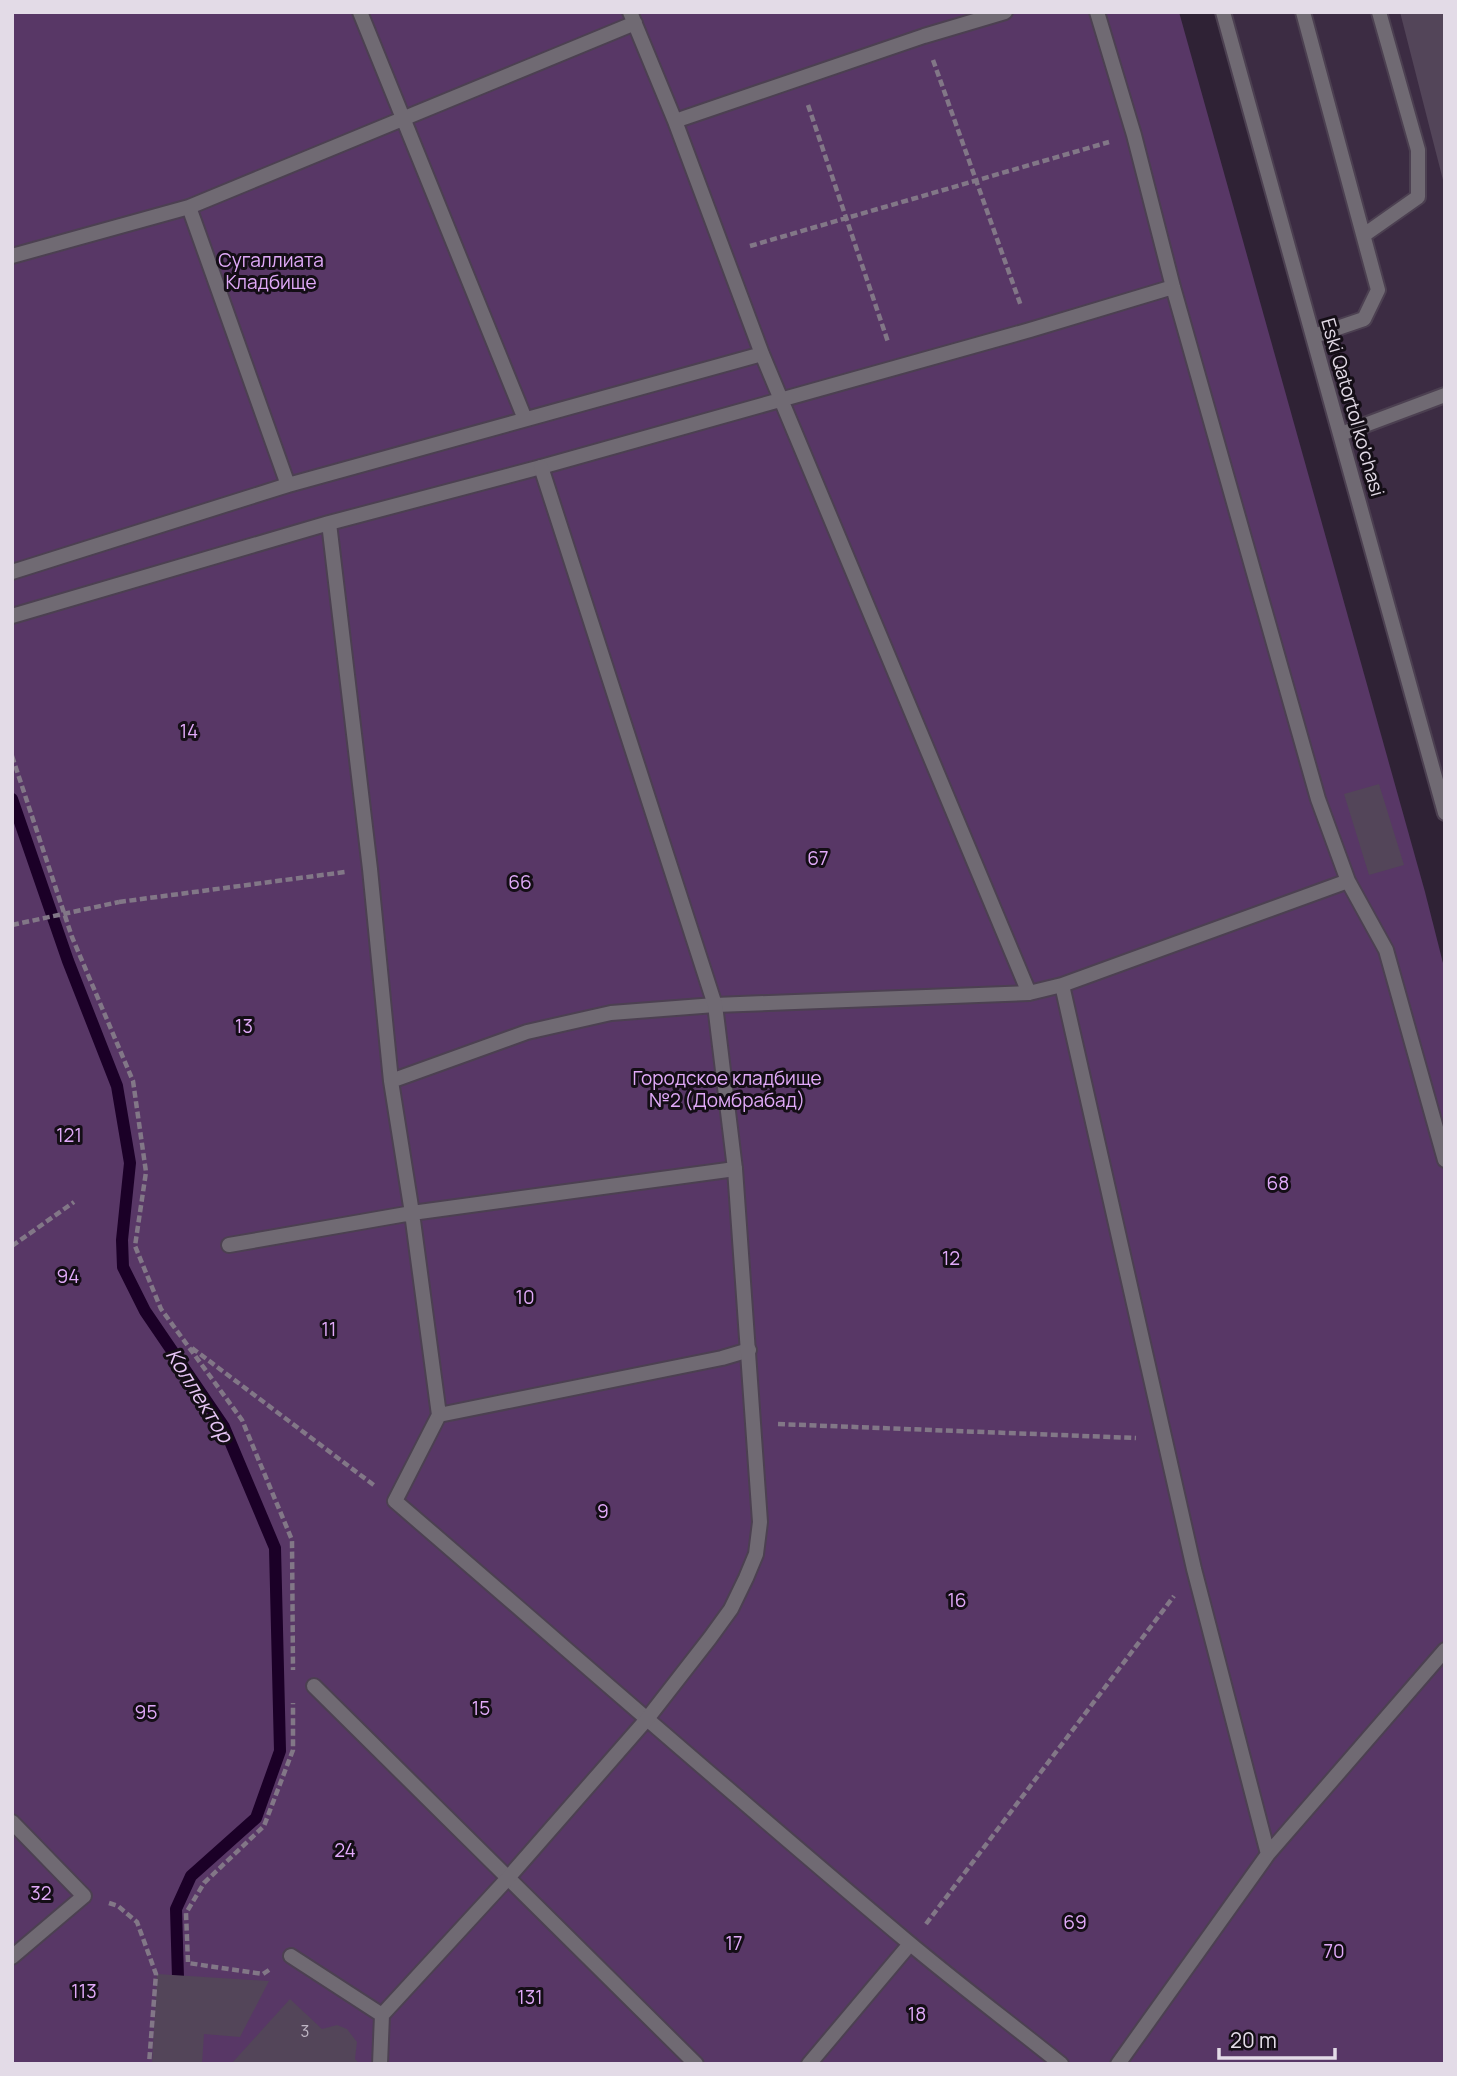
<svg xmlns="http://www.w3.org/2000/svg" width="1457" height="2076" viewBox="0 0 1457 2076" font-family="Manrope,sans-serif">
<rect width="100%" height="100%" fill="#2f2235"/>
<!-- built -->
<path fill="#3c2c43" d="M1223 12H1445V813Z"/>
<!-- green -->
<path fill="#583766" d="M12 12H1179L1425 892 1445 971V2064H12Z"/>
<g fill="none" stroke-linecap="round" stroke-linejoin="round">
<!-- stream -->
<path stroke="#1b0027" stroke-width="12" d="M12 799 68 961 117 1086 130 1163 122 1240 123 1267 145 1311 224 1427 275 1548 280 1751 256 1818 191 1876 176 1909 178 1978"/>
</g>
<!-- building -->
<path fill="#534559" d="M1400 12H1445V184H1444Z
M1379 784 1404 865 1369 875 1344 794Z
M157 1974 269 1981 240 2037 204 2034 202 2064H152Z
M290 1999 322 2029 337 2025 347 2029 357 2042 355 2059 360 2064H231Z"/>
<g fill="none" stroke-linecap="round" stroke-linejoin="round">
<defs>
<path id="lane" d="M360 12 525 419
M630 12 675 121 924 36 1005 12
M1097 12 1134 135 1173 287 1318 799 1348 881 1386 950 1445 1160
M1303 12 1378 290 1364 319 1314 336
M675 121 762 354 1029 993
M189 207 288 485
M1364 235 1418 197V150L1379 12
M12 256 189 207 635 23
M1341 434 1445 395
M329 523 370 869 391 1081 412 1213 439 1415 395 1501C566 1648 735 1797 908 1942 958 1984 1010 2023 1061 2064
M12 572 288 485 762 354
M12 616 329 523 541 467 1030 330 1173 287
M1062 985 1194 1569 1268 1854
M391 1081 527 1032 611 1013 715 1005 1029 993 1062 985 1348 881
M229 1245 412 1213 735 1169
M439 1415 722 1358 749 1350
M314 1686 696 2064
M12 1822 84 1896 12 1957
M809 2064 910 1944
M1118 2064 1268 1854 1445 1650"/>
<path id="street" d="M1223 12 1445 813
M291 1956 382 2015
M380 2064 382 2015 508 1878 647 1719 710 1638 731 1609 746 1578 756 1554 760 1522 735 1169 715 1005 541 467"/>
</defs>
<!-- lane casing -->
<use href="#lane" stroke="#4c4051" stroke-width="18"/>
<!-- street casing -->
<use href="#street" stroke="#4c4051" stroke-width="18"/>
<!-- path -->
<path stroke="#827787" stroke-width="4.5" stroke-dasharray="7 3.5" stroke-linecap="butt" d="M933 60 1021 306
M808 105 888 342
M750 246 1109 142
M12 756 72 937 133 1081 146 1172 135 1246 161 1309 242 1420 292 1540 293 1670
M119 902 345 872
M12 1246 74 1202
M192 1348 375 1486
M778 1424 1136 1438
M109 1903 118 1906 137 1922 156 1974 149 2064
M926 1924 1174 1596
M269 1970 263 1974 188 1963 186 1913 204 1883 264 1826 293 1750V1703"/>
<!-- lane -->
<use href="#lane" stroke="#706a73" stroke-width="14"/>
<!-- street -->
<use href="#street" stroke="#706a73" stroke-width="14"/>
<!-- path-bridge -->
<path stroke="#827787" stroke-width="4.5" stroke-dasharray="7 3.5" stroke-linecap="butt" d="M12 925 119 902"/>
</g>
<g text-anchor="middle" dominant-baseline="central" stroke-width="6" stroke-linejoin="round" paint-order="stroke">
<!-- number labels -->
<g font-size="16" fill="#bfb6c4">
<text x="305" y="2031">3</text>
</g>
<!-- park labels -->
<g font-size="19" fill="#e1aaf9" stroke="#140e16">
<text x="271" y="260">Сугаллиата<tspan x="271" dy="22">Кладбище</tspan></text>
<text x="189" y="731">14</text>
<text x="818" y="858">67</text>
<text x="520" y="882">66</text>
<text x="244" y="1026">13</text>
<text x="727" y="1078">Городское кладбище<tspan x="727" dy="22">№2 (Домбрабад)</tspan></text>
<text x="69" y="1135">121</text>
<text x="1278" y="1183">68</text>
<text x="951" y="1258">12</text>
<text x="68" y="1276">94</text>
<text x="525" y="1297">10</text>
<text x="329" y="1329">11</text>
<text x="603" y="1511">9</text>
<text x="957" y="1600">16</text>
<text x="481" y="1708">15</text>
<text x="146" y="1712">95</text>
<text x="345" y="1850">24</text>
<text x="41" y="1893">32</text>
<text x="1075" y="1922">69</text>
<text x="734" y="1943">17</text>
<text x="1334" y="1951">70</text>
<text x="84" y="1991">113</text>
<text x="530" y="1997">131</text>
<text x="917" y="2014">18</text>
</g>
<!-- street labels -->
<g font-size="19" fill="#e3dbe7" stroke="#140e16">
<text transform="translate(1353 407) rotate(74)">Eski Qatortol ko'chasi</text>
</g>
<!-- water labels -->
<g font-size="21" font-style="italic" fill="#e8c7f7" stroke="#140e16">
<text transform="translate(200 1395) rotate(58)">Коллектор</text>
</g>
</g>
<!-- border -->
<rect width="1457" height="2076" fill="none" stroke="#e3dbe7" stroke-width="28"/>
<!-- scale -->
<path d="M1219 2048v10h116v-10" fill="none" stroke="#e3dbe7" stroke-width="3.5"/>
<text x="1230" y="2048" font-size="21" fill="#e3dbe7" stroke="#140e16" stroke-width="5" paint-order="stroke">20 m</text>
</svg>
